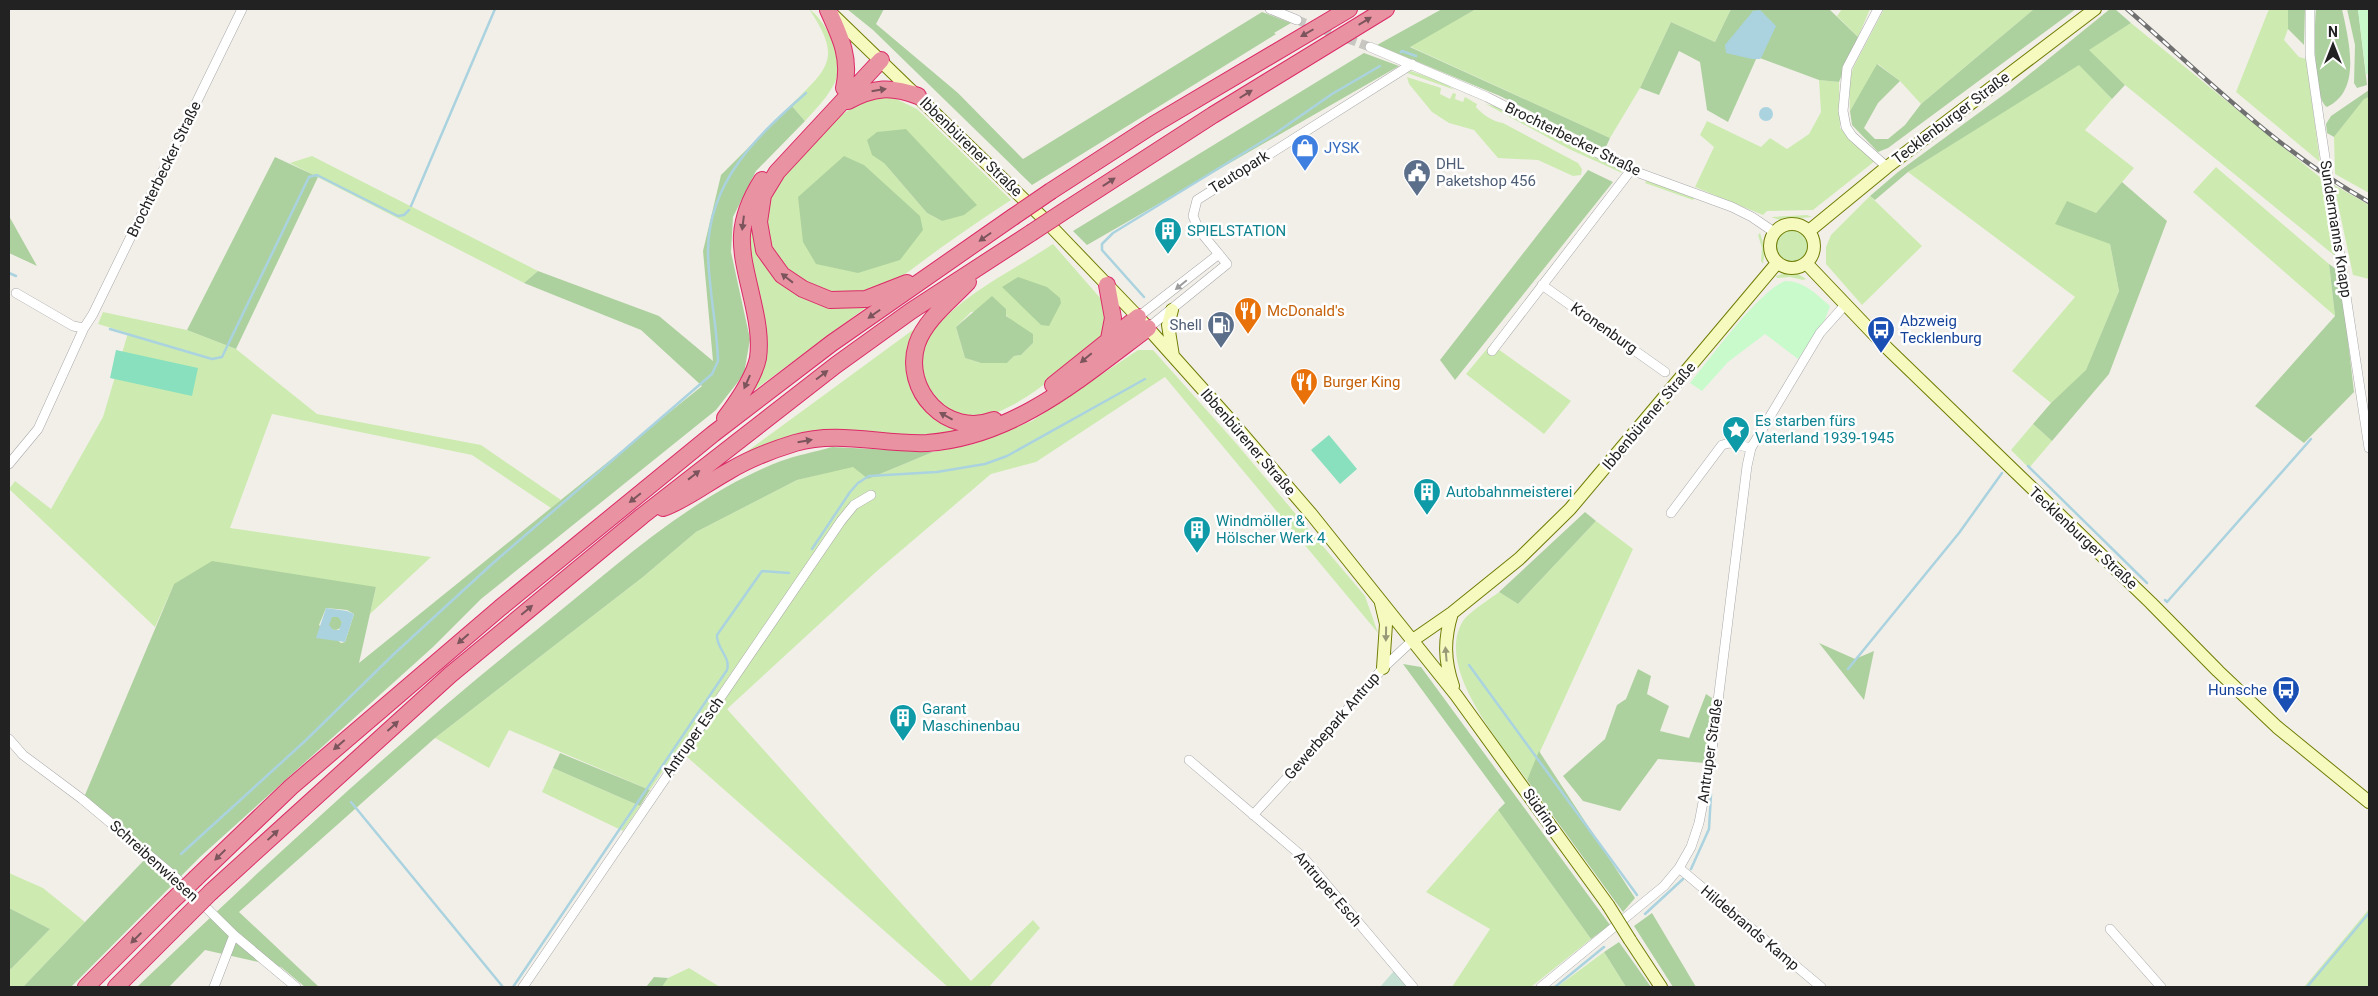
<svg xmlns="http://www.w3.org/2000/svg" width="2378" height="996" viewBox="0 0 2378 996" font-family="Roboto,sans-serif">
<rect width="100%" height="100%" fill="#f2efe9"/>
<!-- grass -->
<path fill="#cdebb0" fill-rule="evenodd" d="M809 9C817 14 824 25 829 33 854 69 830 94 805 121L791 105C828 68 843 59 809 9Z
M1476 9H1731L1715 42 1671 22 1640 88 1610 138 1409 46Z
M1842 9H1870L1858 37 1837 16Z
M1884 9H2034L1921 104 1900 81 1878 64 1850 111 1849 83 1853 68Z
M2269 9H2288V29L2284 40 2299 57 2306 59 2320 162 2236 92Z
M2131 23 2321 178 2335 256 2125 85 2088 50Z
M2079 64 2112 99 2085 130 2134 168 2096 213 2110 244 2119 291 2086 371 2051 403 2012 371 2075 297 1908 172Z
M1411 71 1442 82 1455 90 1407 73Z
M1407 77 1441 88 1440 94 1450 99 1453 93 1456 94 1455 99 1463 102 1465 97 1477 104 1476 107C1482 114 1493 122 1503 123L1578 163 1582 169 1581 175 1573 176 1538 160 1498 158 1474 130 1449 123 1432 112 1409 84Z
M1819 80 1839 82 1840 128 1875 161 1813 210 1767 211 1763 215 1695 187 1714 147 1700 135 1707 121 1761 147 1770 138 1787 149 1809 134 1821 112Z
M892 97 917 109 1011 200C986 216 957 236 931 255 913 268 895 284 873 290 849 297 826 293 805 281 786 271 775 260 770 239 758 198 785 173 811 145 838 118 851 99 892 97ZM884 163 942 221 927 213Z
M2369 97V193L2335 174 2334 137 2364 98Z
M1486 104 1498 107 1585 153 1620 169 1622 173 1569 149Z
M312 156 538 271 524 283 290 163Z
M2216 167 2329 264 2335 316 2193 192Z
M1647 180 1694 198 1693 200 1645 183Z
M2334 185 2369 205V279L2353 275Z
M1870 196 1922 246 1862 305 1826 264V247L1831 235Z
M758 202 781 279 872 303 749 394 755 377 745 250Z
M1807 215 1812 217 1780 220 1771 217Z
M1775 246a17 17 0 1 1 34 0a17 17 0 1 1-34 0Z
M1760 233 1765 249 1763 264 1761 261 1762 248 1758 235Z
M1053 244 1102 300 1107 311 1104 333C1080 357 1021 409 987 415 934 424 901 366 937 326 969 290 1016 269 1053 244ZM1005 309 1006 315 1033 343 1021 355 1014 356 1007 363H981L965 358 956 327 971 312Z
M1785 273 1798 274 1806 279 1803 280 1790 277 1777 278 1776 276Z
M103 312 187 330 236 349 317 414 481 445 561 500 551 508 472 455 272 414 230 528 431 557 370 614 376 587 174 584 155 627 9 489 15 481 51 509 103 417 128 333 98 324Z
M925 321 918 393 976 427 937 439 851 433 734 461Z
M1491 344 1571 401 1544 434 1466 374Z
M1138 350H1153L1235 442 1365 596 1378 633 1165 377 1036 462 991 474 877 571 727 709 971 981 1033 920 1040 928 989 987H948L678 749 650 790 509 730 489 768 435 738 643 577 696 532 797 480 853 466 868 479 933 452 974 444 1032 421Z
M2033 424 2052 441 2029 468 2011 450Z
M1596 521 1633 549 1527 780C1501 744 1434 667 1463 621 1469 612 1490 599 1499 592L1518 604Z
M553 768 640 806 623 831 542 792Z
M1498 810 1591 939 1531 987H1452L1490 929 1426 892Z
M9 873 43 888 85 922 23 987H9V968L11 969 50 929 9 908Z
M2369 909V984L2367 987H2304Z
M1604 952 1626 987H1557Z
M689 968 720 987H662L668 978Z"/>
<!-- forest -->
<path fill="#add19e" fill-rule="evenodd" d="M847 9H884L876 24 958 93 1023 159 1262 12 1291 23 1274 33 1276 34 1032 185 873 30Z
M1442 9H1476L1410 47 1610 138 1605 149 1500 96 1377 45Z
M1731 9H1829L1858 37 1839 82 1819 80 1757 57 1728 122 1707 110 1700 62 1679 51 1659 95 1640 88 1671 22 1715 42Z
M2034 9H2076L1888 148 1878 152 1852 125 1850 111 1877 64 1900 81 1878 103 1864 128 1875 139H1888L1905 125 1921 104Z
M2110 9H2115L2131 23 2089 50 2125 85 2112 99 2079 65 1908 172 1875 200 1870 196 1898 172 2010 90Z
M2288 9H2305L2304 45 2288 29Z
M2316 9H2342C2348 38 2363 90 2327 107 2313 99 2314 26 2316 9Z
M2347 9H2358L2367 85 2357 88 2354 83 2355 45Z
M1364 53 1399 66 1087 245 1073 231Z
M2369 90V97L2364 99 2334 137 2327 133 2326 124 2331 116Z
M791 105 805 121 756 171 733 217 731 252 750 339 744 374 716 410 481 599 433 647 200 857 71 987H23L147 857 82 802 174 584 212 561 376 587 359 663 702 386 641 330 524 283 538 271 659 316 713 361 703 251 721 175ZM326 608 347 610 354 614 345 642 341 643 319 625Z
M906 129 977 205 964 215 942 221 927 213 884 163 872 155 867 140 877 132Z
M844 156 864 165 920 216 923 230 900 260 858 273 816 264 803 242 798 197Z
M275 157 318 177 236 349 187 330Z
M1588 170 1613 182 1455 380 1440 360Z
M2122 182 2167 221 2109 374 2052 441 2033 424 2051 403 2086 370 2119 291 2110 244 2055 224 2067 201 2096 213Z
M9 216 37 266 9 253Z
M2329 264 2340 272 2354 392 2304 443 2255 406 2335 316Z
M1018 277 1047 287 1060 298 1061 303 1049 326 1041 325 1002 287Z
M992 296 1006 309V316L1033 334V343L1021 355 1014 356 1007 363H981L965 358 956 327Z
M832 447 933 452 868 479 853 467 797 480 696 532 643 577 435 738 239 912 319 987H305L281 967 205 950 169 987H137C267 863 399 740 539 628 614 568 690 496 781 461 797 455 815 452 832 447Z
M1585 512 1596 521 1518 604 1499 592Z
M328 623a7 7 0 1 1 14 0a7 7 0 1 1-14 0Z
M1819 643 1855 659 1874 651 1864 700Z
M1403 664 1421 667 1610 925 1591 939 1498 810 1505 803Z
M1638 669 1651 676 1647 694 1669 706 1660 731 1689 738 1706 694 1712 698 1705 763 1658 759 1620 811 1583 801 1563 776 1605 739 1617 705 1626 699Z
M1539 751 1635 898 1623 912 1527 780Z
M560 753 650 790 640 806 553 768Z
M9 908 50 929 11 969 9 968Z
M1652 913 1696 987H1673L1634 926Z
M1619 942 1651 987H1626L1604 952Z
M654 977 668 978 662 987H646Z"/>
<!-- wetland -->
<path fill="#c6e0d4" d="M1394 971 1408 987H1380Z"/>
<!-- park -->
<path fill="#c8facc" d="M2358 9H2369V74H2366Z
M1785 281C1804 281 1816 294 1830 306L1824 322 1798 359 1765 334 1728 362 1702 391 1690 383C1711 358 1757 293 1785 281Z"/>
<!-- pitch -->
<path fill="#88e0be" d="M116 350 198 368 192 396 110 378Z
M1329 435 1357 469 1340 484 1311 450Z"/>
<!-- water -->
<path fill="#aad3df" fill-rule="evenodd" d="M1760 10 1776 26 1762 56 1760 59H1752L1726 53 1725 45 1753 11Z
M1759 114a7 7 0 1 1 14 0a7 7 0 1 1-14 0Z
M326 608 347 611 354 614 345 642 316 638ZM332 617H338L342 622 339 630H333L329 625Z"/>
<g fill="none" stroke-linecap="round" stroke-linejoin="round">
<!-- stream -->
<path stroke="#aad3df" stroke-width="2.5" d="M1401 52 1402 51 1416 56
M411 206 495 9
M9 273 16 276
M1144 297 1102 250V244L1113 233 1273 135 1332 94 1380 66
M110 329 212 359 222 357 309 177 317 175 398 216 404 215 409 210
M2028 466 2147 583
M812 549 850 492 858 483 869 476 937 472 985 464 1007 456 1145 379
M2165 600 2167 602 2311 439
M1469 665 1637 895
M1848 669 1959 533 2002 473
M351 802 503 987
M181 854 304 742 395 653 492 564 712 374 718 361C717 324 708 287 708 250 709 181 757 136 806 93
M1691 869 1709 829 1711 794
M1645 914 1683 879
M513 987 727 670C731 657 716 648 717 635L762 571 789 573
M1555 987 1604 947
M2307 987 2369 913"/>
<!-- street-tunnel -->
<path stroke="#c8c6c1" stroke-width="9" stroke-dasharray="9 4.5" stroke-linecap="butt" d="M1297 20 1370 47"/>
<defs>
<path id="street" d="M1270 9 1297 20
M1878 9 1847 68 1843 111 1846 127 1852 136 1887 167
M2310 9V55L2319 118 2369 448
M1370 47 1487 97 1631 170 1732 207 1752 217 1774 232
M1542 285 1665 372
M16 293 73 326 84 328 93 314 242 9
M1138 317 1219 254
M1148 328 1227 264 1199 230 1193 216 1197 200 1412 64
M1492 351 1631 170
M9 464 38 429 84 328
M1671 513 1722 445 1730 443 1751 448
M9 739 23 755 82 799 174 876 234 935 296 987
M1189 760 1303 857 1413 987
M1253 815 1310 753 1383 668 1413 640
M1679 868 1821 987
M2110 929 2161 987
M214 987 234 935
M523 987 841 521 854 505 871 495
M1541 987 1664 886 1679 868 1691 847 1699 823 1710 766 1747 466 1751 448 1820 333 1845 305"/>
<path id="secondary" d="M831 13 1042 217 1138 317 1232 422 1312 515 1456 695 1608 905
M1770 246a22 22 0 1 1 44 0a22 22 0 1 1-44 0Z
M1809 231 1887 167 2095 9
M1806 263 1887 348 2151 603 2218 671 2277 727 2369 802
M1172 310 1168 325 1173 356
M1381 603 1386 624 1383 668
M1452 613C1444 639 1444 660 1453 686
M1413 640 1452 613 1519 559 1570 509 1777 263
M1630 940 1661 987"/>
<path id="highway" d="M828 10C840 36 851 58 844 88
M881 60 777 172 763 195 759 222 764 250 782 275 803 289 830 300 866 299 907 283
M848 101C874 87 891 86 918 96
M1051 191 1153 125 1349 9
M1069 208 1213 115 1386 9
M968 282C951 300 925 320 917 344 902 390 947 438 994 420
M1107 285 1113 318 1109 339
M1053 385 1138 317
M725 418C737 402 754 378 758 358 760 344 758 326 755 312 744 257 729 232 762 180
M663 508C686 500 707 483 729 471 749 459 772 450 795 443 838 430 883 445 927 443 1014 437 1081 378 1148 328
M196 878 291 787 500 608 713 434 832 343 1013 217
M211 892 450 675 642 516 836 365 911 311 1031 233
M86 987 170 903
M116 987 185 918"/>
</defs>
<!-- street casing -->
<use href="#street" stroke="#a9a9a9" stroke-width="10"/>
<!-- secondary casing -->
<use href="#secondary" stroke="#707d05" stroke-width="14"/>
<!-- highway casing -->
<use href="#highway" stroke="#dc2a67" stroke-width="18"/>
<!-- street -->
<use href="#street" stroke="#fff" stroke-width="9"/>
<!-- secondary -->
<use href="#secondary" stroke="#f7fabf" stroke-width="12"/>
<!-- highway -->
<use href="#highway" stroke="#e892a2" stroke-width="16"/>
<defs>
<path id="rail" d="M2127 9C2205 77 2279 152 2369 202"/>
</defs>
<!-- rail casing -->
<use href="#rail" stroke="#707070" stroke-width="4.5"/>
<!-- rail -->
<use href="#rail" stroke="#fff" stroke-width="2.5" stroke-dasharray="8" stroke-linecap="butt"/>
<defs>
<path id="secondary-bridge" d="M1608 905 1630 940"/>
<path id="highway-bridge" d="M1013 217 1051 191
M1031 233 1069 208
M170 903 196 878
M185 918 211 892"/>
</defs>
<!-- secondary-bridge casing -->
<use href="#secondary-bridge" stroke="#707d05" stroke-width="14" stroke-linecap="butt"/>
<!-- highway-bridge casing -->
<use href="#highway-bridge" stroke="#dc2a67" stroke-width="18" stroke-linecap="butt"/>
<!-- secondary-bridge -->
<use href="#secondary-bridge" stroke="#f7fabf" stroke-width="12"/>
<!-- highway-bridge -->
<use href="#highway-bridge" stroke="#e892a2" stroke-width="16"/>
</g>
<!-- one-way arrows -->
<defs><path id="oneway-solid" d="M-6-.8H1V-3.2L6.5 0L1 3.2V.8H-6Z" transform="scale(1.25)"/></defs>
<g fill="#7b545c">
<use href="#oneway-solid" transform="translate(1365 21) rotate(-31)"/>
<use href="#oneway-solid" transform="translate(1307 33) rotate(150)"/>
<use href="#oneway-solid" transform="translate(879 90) rotate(-9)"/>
<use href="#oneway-solid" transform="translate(1246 94) rotate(-32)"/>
<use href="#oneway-solid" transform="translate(1109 182) rotate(-33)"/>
<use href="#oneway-solid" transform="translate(743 223) rotate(97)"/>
<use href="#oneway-solid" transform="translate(985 237) rotate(145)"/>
<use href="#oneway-solid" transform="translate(787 278) rotate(-142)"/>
<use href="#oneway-solid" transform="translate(874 314) rotate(145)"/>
<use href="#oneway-solid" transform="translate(1086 358) rotate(140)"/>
<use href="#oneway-solid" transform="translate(822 375) rotate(-37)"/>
<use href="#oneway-solid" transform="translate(747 382) rotate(114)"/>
<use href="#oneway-solid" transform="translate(946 416) rotate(-151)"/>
<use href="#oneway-solid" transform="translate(805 441) rotate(-10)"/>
<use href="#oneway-solid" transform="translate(694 475) rotate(-38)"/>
<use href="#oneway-solid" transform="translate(635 498) rotate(141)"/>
<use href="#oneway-solid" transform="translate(527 610) rotate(-40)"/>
<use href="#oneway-solid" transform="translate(463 639) rotate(139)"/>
<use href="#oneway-solid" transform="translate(393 726) rotate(-42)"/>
<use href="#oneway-solid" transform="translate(339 745) rotate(139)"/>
<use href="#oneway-solid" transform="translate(273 835) rotate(-43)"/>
<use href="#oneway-solid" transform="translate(220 855) rotate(136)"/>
<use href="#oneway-solid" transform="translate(136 938) rotate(135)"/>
</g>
<use fill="#9c9c9c" href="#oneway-solid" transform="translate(1181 285) rotate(141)"/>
<g fill="#979978">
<use href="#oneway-solid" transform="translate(1386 634) rotate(91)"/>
<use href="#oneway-solid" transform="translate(1446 654) rotate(-95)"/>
</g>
<!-- icons -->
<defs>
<symbol id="shop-pin" viewBox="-11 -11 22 30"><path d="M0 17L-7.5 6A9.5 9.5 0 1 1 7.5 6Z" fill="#3f7fe0" stroke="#fff"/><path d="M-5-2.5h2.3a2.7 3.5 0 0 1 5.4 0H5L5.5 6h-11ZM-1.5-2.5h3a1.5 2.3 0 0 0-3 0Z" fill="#fff"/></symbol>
<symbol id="civic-pin" viewBox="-11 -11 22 30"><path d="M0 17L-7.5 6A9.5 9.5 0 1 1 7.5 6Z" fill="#5c6f8a" stroke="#fff"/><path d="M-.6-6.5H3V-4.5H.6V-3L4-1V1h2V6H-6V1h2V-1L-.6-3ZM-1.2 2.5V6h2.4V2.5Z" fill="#fff"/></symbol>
<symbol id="building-pin" viewBox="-11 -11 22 30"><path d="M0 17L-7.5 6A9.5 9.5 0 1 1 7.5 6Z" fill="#0f9aa8" stroke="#fff"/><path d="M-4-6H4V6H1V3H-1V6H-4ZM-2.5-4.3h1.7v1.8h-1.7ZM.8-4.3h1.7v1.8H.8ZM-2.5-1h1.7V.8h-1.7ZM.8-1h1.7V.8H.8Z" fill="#fff"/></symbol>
<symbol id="restaurant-pin" viewBox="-11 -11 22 30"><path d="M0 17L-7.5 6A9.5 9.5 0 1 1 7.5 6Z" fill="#e8710a" stroke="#fff"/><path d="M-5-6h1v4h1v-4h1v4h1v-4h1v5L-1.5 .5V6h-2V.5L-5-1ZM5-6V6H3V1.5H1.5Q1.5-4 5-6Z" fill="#fff"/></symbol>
<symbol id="fuel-pin" viewBox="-11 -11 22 30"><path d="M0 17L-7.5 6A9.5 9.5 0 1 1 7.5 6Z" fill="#5c6f8a" stroke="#fff"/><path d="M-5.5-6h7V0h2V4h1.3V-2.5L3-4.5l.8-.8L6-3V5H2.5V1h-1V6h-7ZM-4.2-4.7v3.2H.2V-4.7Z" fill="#fff"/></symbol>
<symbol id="bus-pin" viewBox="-11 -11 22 30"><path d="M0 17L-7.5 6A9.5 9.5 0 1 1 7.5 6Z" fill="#1a4fb4" stroke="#fff"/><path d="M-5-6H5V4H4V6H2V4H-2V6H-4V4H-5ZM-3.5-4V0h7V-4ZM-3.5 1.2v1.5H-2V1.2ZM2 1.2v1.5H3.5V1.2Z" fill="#fff"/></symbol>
<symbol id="sight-pin" viewBox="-11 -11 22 30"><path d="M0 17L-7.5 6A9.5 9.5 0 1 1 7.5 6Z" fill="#0f9aa8" stroke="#fff"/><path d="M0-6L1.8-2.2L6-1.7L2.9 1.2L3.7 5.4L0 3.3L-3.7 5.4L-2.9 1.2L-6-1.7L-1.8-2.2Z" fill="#fff"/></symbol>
</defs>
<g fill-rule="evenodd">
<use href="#shop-pin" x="1289" y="132" width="32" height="43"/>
<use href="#civic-pin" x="1401" y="157" width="32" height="43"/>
<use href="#building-pin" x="1152" y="215" width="32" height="43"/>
<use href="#restaurant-pin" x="1232" y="295" width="32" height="43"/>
<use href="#fuel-pin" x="1205" y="309" width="32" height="43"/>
<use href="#bus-pin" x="1865" y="314" width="32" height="43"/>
<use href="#restaurant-pin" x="1288" y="366" width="32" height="43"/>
<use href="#sight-pin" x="1720" y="414" width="32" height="43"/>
<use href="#building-pin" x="1411" y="476" width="32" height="43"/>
<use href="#building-pin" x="1181" y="514" width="32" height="43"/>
<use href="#bus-pin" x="2270" y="674" width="32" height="43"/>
<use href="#building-pin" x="887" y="702" width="32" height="43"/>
</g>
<g text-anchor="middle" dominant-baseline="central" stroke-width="5" stroke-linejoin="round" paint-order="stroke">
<!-- street labels -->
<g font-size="15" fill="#222" stroke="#fff">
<text transform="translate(1951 118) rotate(-37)">Tecklenburger Straße</text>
<text transform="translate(1573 139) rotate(26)">Brochterbecker Straße</text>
<text transform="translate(971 147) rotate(44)">Ibbenbürener Straße</text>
<text transform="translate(164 169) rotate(-64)">Brochterbecker Straße</text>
<text transform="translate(1239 172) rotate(-32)">Teutopark</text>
<text transform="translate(2336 229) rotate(81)">Sundermanns Knapp</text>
<text transform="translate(1604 328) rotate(35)">Kronenburg</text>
<text transform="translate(1649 416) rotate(-50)">Ibbenbürener Straße</text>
<text transform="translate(1248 442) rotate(49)">Ibbenbürener Straße</text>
<text transform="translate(2083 538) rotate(43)">Tecklenburger Straße</text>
<text transform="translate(1332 726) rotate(-49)">Gewerbepark Antrup</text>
<text transform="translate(693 737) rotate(-55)">Antruper Esch</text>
<text transform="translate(1710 751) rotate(-82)">Antruper Straße</text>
<text transform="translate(1541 811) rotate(55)">Südring</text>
<text transform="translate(154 861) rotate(42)">Schreibenwiesen</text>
<text transform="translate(1328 889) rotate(49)">Antruper Esch</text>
<text transform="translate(1750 928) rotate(40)">Hildebrands Kamp</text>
</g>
<!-- shop labels -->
<g font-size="15" fill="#366cbe" stroke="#fff" text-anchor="start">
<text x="1324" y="148">JYSK</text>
</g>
<!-- service labels -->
<g font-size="15" fill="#4e5e75" stroke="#fff" text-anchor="start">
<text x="1436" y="164">DHL<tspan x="1436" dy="17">Paketshop 456</tspan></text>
<text x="1202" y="325" text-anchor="end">Shell</text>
</g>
<!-- culture labels -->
<g font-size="15" fill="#0d838f" stroke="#fff" text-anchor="start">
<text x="1187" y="231">SPIELSTATION</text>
<text x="1755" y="421">Es starben fürs<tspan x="1755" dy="17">Vaterland 1939-1945</tspan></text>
<text x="1446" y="492">Autobahnmeisterei</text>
<text x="1216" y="521">Windmöller &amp;<tspan x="1216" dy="17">Hölscher Werk 4</tspan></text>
<text x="922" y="709">Garant<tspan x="922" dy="17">Maschinenbau</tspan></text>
</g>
<!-- food labels -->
<g font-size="15" fill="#c56008" stroke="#fff" text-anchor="start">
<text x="1267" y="311">McDonald's</text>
<text x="1323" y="382">Burger King</text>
</g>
<!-- transit labels -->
<g font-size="15" fill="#164399" stroke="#fff" text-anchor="start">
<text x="1900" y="321">Abzweig<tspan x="1900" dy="17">Tecklenburg</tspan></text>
<text x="2267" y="690" text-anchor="end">Hunsche</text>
</g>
</g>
<!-- border -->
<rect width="2378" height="996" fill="none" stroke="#222222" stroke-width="20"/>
<!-- north arrow -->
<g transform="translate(2333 45)" stroke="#ffffff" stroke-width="4" paint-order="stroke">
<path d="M0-4L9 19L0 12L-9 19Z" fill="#222222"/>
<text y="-8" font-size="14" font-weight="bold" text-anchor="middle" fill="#222222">N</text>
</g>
</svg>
